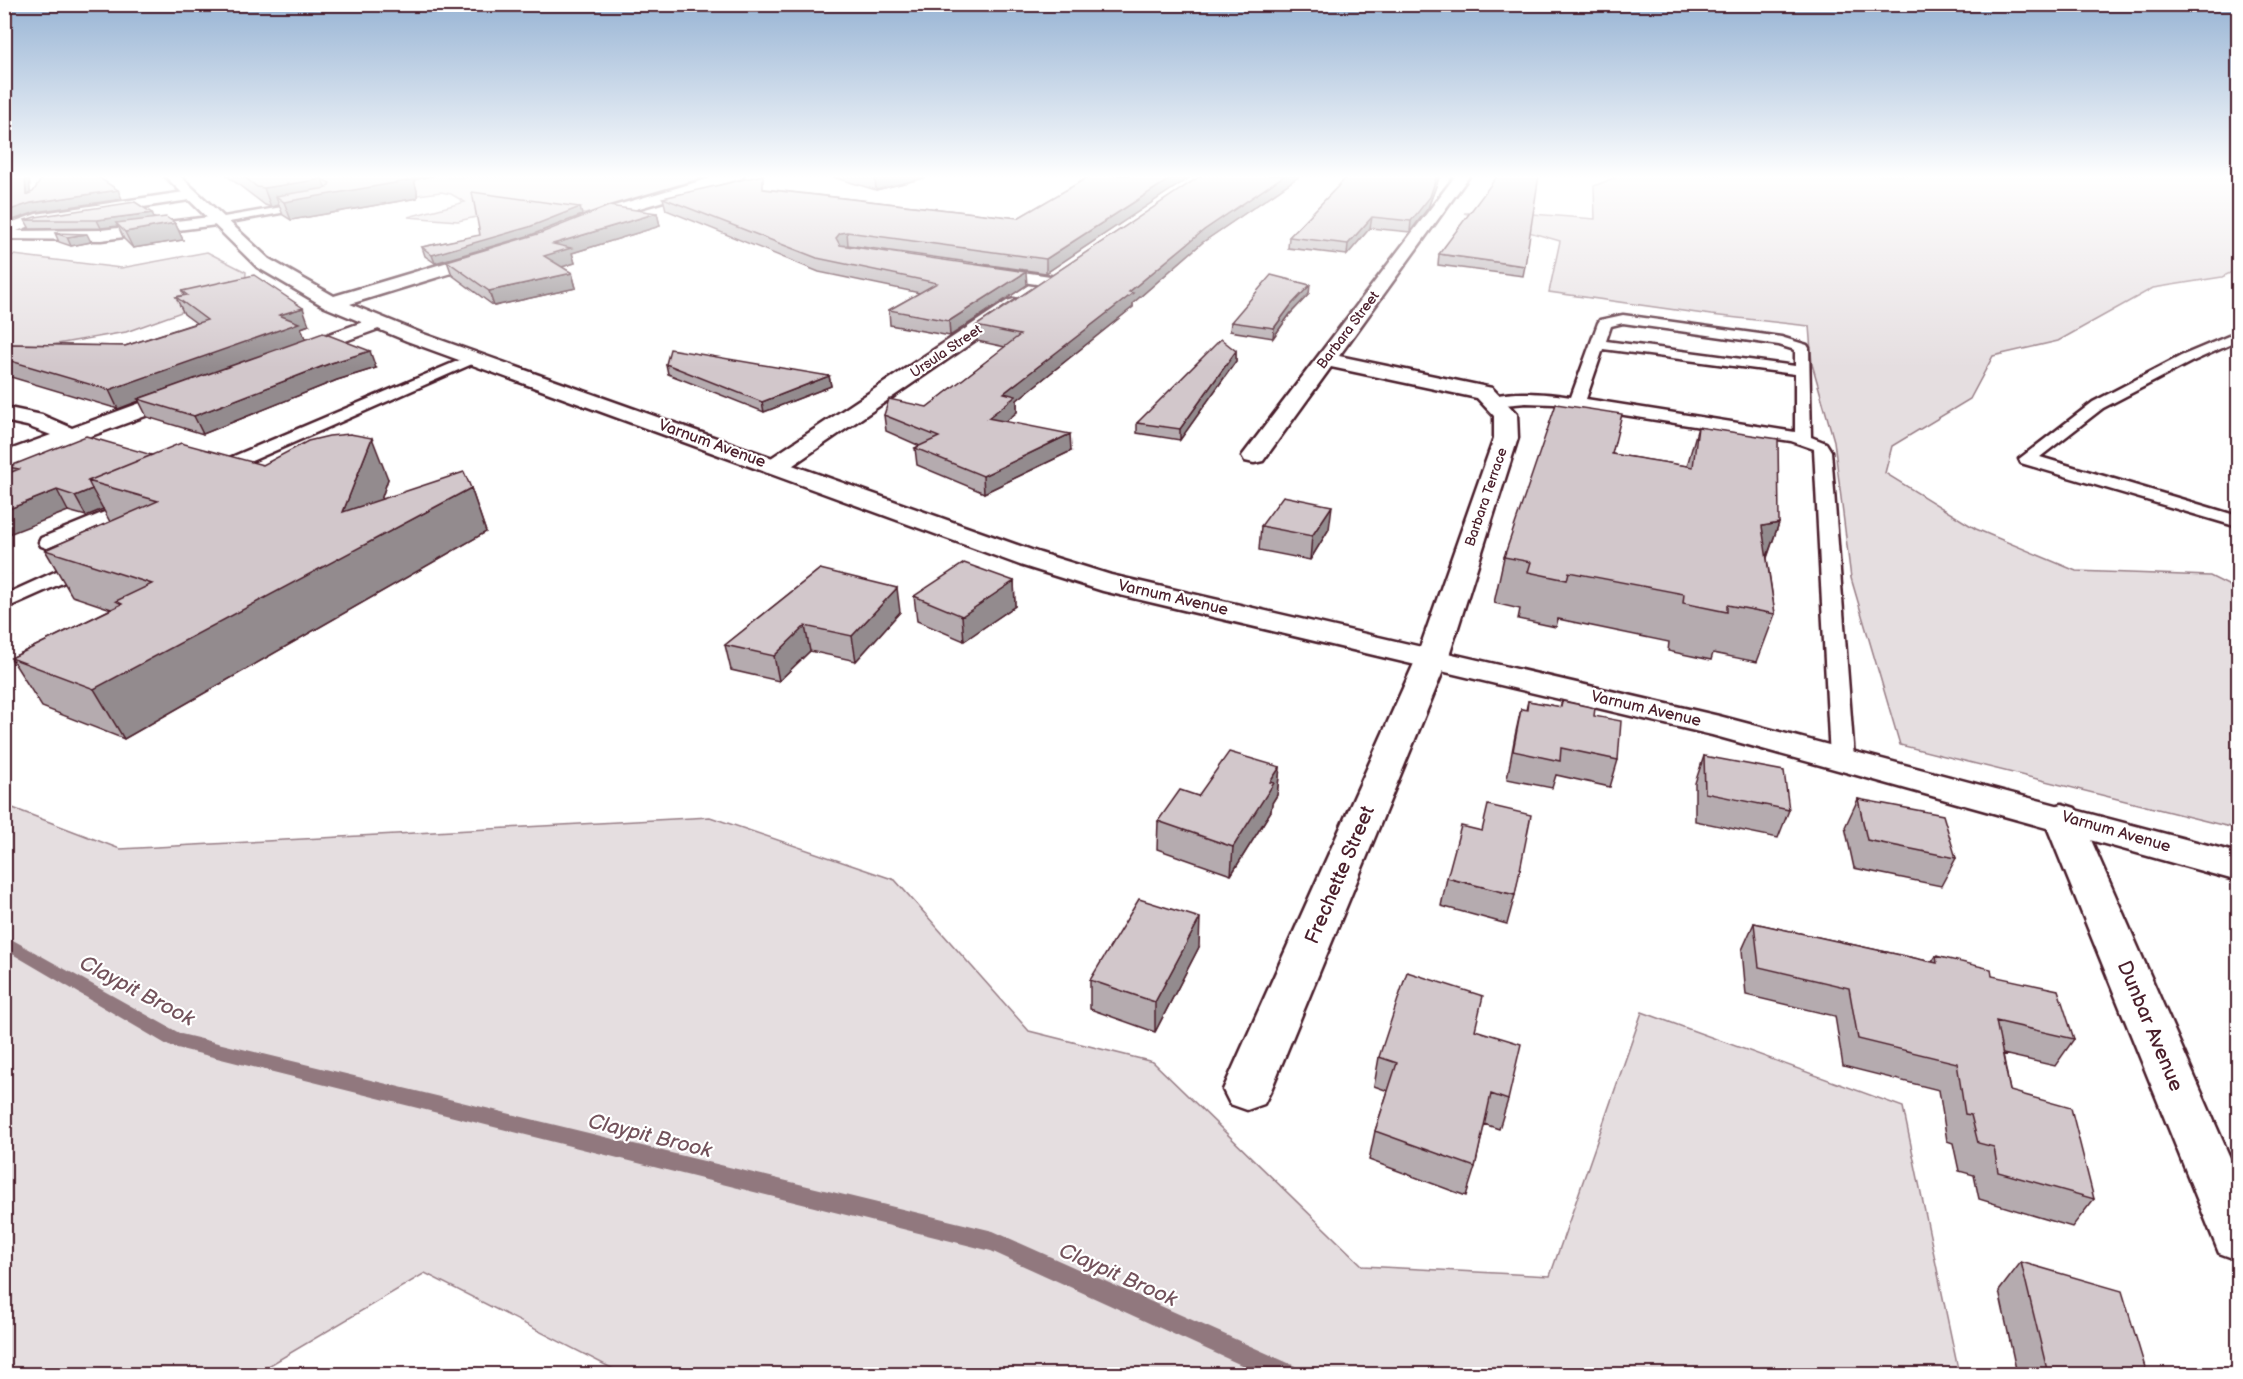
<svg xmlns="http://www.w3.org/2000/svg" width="2243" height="1379" viewBox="0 0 2243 1379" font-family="'Balsamiq Sans',sans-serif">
<rect width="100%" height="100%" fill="#fff"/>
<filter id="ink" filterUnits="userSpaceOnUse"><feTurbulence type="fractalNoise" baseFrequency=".0167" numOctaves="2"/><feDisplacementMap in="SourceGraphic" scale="12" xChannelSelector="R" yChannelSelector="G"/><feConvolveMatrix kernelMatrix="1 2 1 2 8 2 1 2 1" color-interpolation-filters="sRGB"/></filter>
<g filter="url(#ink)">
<!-- green -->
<path fill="#e5dee0" stroke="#987e86" stroke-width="1.5" d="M402 175H447L448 177 711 175 585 214 532 205 458 221 408 217 465 202 451 194 441 192 355 203Z
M1615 175H2202L2238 178V269L2222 277 2153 288 2058 341 1993 356 1970 399 1892 446 1885 473 1976 529 2076 571 2210 576 2238 590V829L1900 745 1851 578 1834 441 1812 364 1809 326 1711 315 1549 292 1560 241 1464 213 1508 212 1595 219 1594 186 1616 177Z
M207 252 246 272 245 289 126 332 5 353V256L14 255 121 268Z
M5 805 120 849 710 817 895 880 1029 1031 1153 1062 1363 1266 1550 1276 1642 1012 1903 1107 1959 1374H623L425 1273 255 1374H5Z"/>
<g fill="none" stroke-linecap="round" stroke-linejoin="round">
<!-- stream -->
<path fill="#91787e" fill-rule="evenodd" d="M4 935 181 1034 993 1231 1295 1366 1299 1374H1261L991 1251 169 1046 4 949Z"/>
<defs>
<path id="lane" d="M311 202 315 203V207L218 224 213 221 218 218Z
M1623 315 1781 337 1807 345 1809 348 1811 437 1826 443 1831 451 1854 758 1851 763 1842 766 1833 763 1830 758 1814 449 1791 441 1554 404 1526 403 1493 406 1485 401C1497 388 1554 394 1571 397L1598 323 1600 320ZM1623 323 1779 345 1795 350V366L1606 341 1611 326ZM1603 349 1795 374V432L1586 399Z
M2238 332V341L2191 362 2103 408 2040 457 2238 516V527L2021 463 2019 459 2093 402 2181 356Z
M474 354 481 358 479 361 220 475H208L205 471 208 467Z
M134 500 140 501 143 505 140 509 65 542 105 556 108 560 105 564 4 609V595L81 560 41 546 39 542 41 538Z"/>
<path id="street" d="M1456 175H1470L1339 356 1492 388 1517 414 1518 438 1448 659 1271 1090 1264 1104 1247 1110 1230 1104 1223 1090 1416 659 1494 438V416L1477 398 1331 367 1263 461 1254 463 1245 461 1242 456Z
M191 191 199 196 196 199 38 223 17 231 101 230 218 216 224 218 226 221 224 224 101 240 4 239V225L36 214Z
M981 266 1050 276 1056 277 1059 281 1056 285 1050 286 975 275 972 271 975 267Z
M1014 299 1021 301 1023 305 1021 309 783 472 774 474 765 472 762 467 765 462 1007 301Z
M377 317 384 319 387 323 384 327 301 357 294 359 287 357 284 353 287 349Z
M184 387 192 389 195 394 192 399 4 468V452L51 435 27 426 4 421V407L42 415 72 428Z
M2062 804 2075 808 2081 817 2238 1176V1260L2219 1253 2043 817 2049 808Z"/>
<path id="secondary" d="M164 175H179L269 259 334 296 485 251H497L500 255 497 259 350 304 421 333 1040 553 1111 575 1719 716 2238 853V881L1712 735 1103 591 1020 565 407 341 325 307 257 267Z
M721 175H744L742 178 619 214 586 227H574L572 224 574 221 607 208Z"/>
</defs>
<!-- lane casing -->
<use href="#lane" stroke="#4a1f2b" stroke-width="5"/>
<!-- street casing -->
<use href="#street" stroke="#4a1f2b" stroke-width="5"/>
<!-- secondary casing -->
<use href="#secondary" stroke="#4a1f2b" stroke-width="5"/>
<!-- lane -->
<use href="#lane" fill="#fff" fill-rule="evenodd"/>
<!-- street -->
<use href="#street" fill="#fff" fill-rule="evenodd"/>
<!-- secondary -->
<use href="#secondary" fill="#fff" fill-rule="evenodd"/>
</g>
<!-- wall -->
<path fill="#b5abaf" stroke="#4a1f2b" stroke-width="1.5" d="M226 175H435L414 180 417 191V198L291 220 283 215 279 205 271 207 265 205Z
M826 175H936L876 190Z
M1092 175H1193L1046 273 848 245 843 246 1027 285 950 336 890 325 889 310 920 293 819 272 666 210 663 198 765 189 1018 218Z
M1202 175H1301L1203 242 1133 303V307L1017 400V412L1005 422 1071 451 984 493 917 465 915 448 920 446 886 431 884 415 927 407 1005 347 977 341 976 326Z
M1349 175H1440L1428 208 1410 232 1370 228 1347 255 1288 248 1289 237Z
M657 213 660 226 572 253 575 263 561 267 572 273 576 288 494 306 452 275 447 261Z
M582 215 531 235 435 263 425 256 422 247Z
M154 218 175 223 183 240 133 248 124 239 118 226 101 228 30 229 25 220Z
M55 233 91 242 71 246 59 242Z
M1439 254 1525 266 1523 276 1438 265Z
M182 291 309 325 301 328 305 340 376 368 337 380 203 434 147 417 139 401 118 409 4 375V344L125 346 196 323 184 314 176 297 184 295Z
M1309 294 1290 314 1273 338 1230 331 1231 322Z
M1236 351V361L1180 440 1137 433V423Z
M666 364 829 376 831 386 764 412 668 374Z
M1698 427 1779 523 1767 558 1775 614 1757 662 1713 653 1711 660 1668 651 1669 642 1558 619 1556 627 1518 619 1520 609 1494 603 1504 557 1612 454 1687 466Z
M152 455 263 465 388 479 381 500 471 488 486 532 124 739 42 707 11 658 111 609 72 596 45 550 110 522 103 509 86 516 68 511 11 472 8 467Z
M1261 526 1329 529 1310 560 1259 550Z
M820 569 900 612 856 661 810 651 779 681 731 670 725 645Z
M1014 581 1015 606 964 641 917 621 914 596Z
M1528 701 1560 707 1562 701 1618 760 1610 787 1556 775 1552 788 1507 779 1515 736 1521 709 1526 710Z
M1704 756 1789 810 1778 838 1695 821V783Z
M1280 767 1277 795 1272 803 1271 811 1231 875 1157 849 1158 821 1198 796Z
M1858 799 1956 858 1941 886 1854 868 1845 827Z
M1447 878 1515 895 1507 924 1441 906Z
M1754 923 1932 962 1936 956 1992 976 2074 1039 2055 1066 2003 1054 2010 1091 2094 1199 2072 1227 1979 1199 1974 1175 1959 1171 1953 1143 1947 1141 1939 1090 1843 1066 1835 1016 1746 995 1742 950Z
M1199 947 1155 1032 1090 1009V980Z
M1475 1030 1508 1100 1499 1129 1484 1124 1475 1167 1466 1196 1369 1160 1375 1131 1388 1091 1374 1086 1379 1057Z
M2021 1262 2147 1374H2017L1999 1291Z"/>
<!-- shaded-wall -->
<path fill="#938b8e" stroke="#4a1f2b" stroke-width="1.5" d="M25 175H29L31 203 118 190 122 199 36 212 4 223V212L26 195Z
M380 175H435L414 180 417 191V198L291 220 284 202 276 196 279 205 271 207 264 188 322 179 328 194Z
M889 175H936L876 190 875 178Z
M1176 175H1193L1046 273V259Z
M1285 175H1301L1203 242 1133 303V307L1017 400V412L989 435 988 418 1004 393 1129 292 1204 230Z
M1437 175H1440L1428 208 1410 232 1411 221Z
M580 207 582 215 531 235 435 263 432 255Z
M152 213 155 221 116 223 118 226 101 228 97 220Z
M657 213 660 226 572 253 575 263 548 271 544 256 553 244Z
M1372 217 1370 228 1347 255 1348 244Z
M175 223 183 240 133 248 125 232Z
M847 232 848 245 842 246 837 251 836 238 840 233Z
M87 234 91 242 71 246 67 237Z
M1026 272 1027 285 950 336 949 321Z
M572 273 576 288 494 306 489 291Z
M1310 285 1309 294 1290 314 1273 338 1274 328 1291 305Z
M303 308 309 325 301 328 306 341 138 399 139 401 118 409 109 390 279 315Z
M370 351 376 368 337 380 203 434 194 416 331 363Z
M1236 351V361L1180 440V429Z
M829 376 831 386 764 412 762 402Z
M1070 434 1071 451 984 493 983 476Z
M372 438 388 479 366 544 471 488 486 532 124 739 94 689 343 512Z
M92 489 103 509 86 516 75 496Z
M57 490 68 511 4 536V511Z
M1332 506 1329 529 1310 560 1312 536Z
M1779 523 1763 568 1762 526Z
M4 564 10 574 4 576Z
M1014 581 1015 606 964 641 962 616Z
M897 588 900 612 856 661 852 636Z
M805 626 810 651 779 681 774 656Z
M1280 767 1277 795 1272 803 1271 811 1231 875 1233 847 1270 782Z
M1200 918 1199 947 1155 1032V1002Z"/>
<!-- building -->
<path fill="#d2c7cb" stroke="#4a1f2b" stroke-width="1.5" d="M4 175H25L26 195 33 192 44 175H95L118 190 31 203 4 212Z
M242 175H412V180L284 202 276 196 327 188 330 183 322 179 264 188 257 187Z
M763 175V189L1018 218 1092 175H1176L1046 259 847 232 840 233 836 238 840 245 1026 272 949 321 889 310 937 283 817 258 663 198Z
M863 175H889L875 178Z
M1202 175H1285L1204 230 1129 292 1133 293 1004 393 1016 396 988 418 1070 434 983 476 915 448 939 437 884 415 889 399 927 407 1020 335 976 326Z
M1349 175H1437L1430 197 1411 221 1372 217 1348 244 1289 237Z
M1498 175H1539L1525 266 1439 254Z
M472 192 580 207 529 227 432 255 422 247 480 235Z
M135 202 152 213 97 220H25L35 217Z
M609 206 657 213 553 244 571 248 544 256 572 273 489 291 447 261 541 233Z
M166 217 175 223 125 232 116 223Z
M55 233 87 234 67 237Z
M254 275 303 308 279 315 299 323 109 390 4 359V344L125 346 207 320 176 297 187 295 182 291Z
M1271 275 1310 285 1291 305 1274 328 1231 322Z
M323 333 370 351 331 363 194 416 138 399Z
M1221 339 1236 351 1180 429 1137 423Z
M670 349 829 376 762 402 666 364Z
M1556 404 1622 414 1612 454 1693 467 1698 427 1778 439 1779 523 1762 526 1775 614 1727 605V612L1683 603 1684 594 1569 572 1567 580 1528 572 1531 562 1504 557Z
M350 434 372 438 343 512 464 472 471 488 94 689 11 658 122 604 116 601 152 584 45 550 158 501 88 481 181 443 263 465 308 441 329 436Z
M86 436 152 455 88 481 92 489 75 496 57 490 4 511V475L19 469 8 467Z
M1283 496 1332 506 1312 536 1261 526Z
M964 563 1014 581 962 616 914 596Z
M820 569 897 588 852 636 805 626 774 656 725 645Z
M1528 701 1561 707 1562 701 1595 708 1594 716 1621 721 1618 760 1561 748 1560 761 1513 751 1521 709 1527 710Z
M1229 752 1280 767 1270 782 1274 783 1233 847 1158 821 1180 790 1198 796Z
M1704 756 1784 771 1789 810 1705 793Z
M1858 799 1943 815 1956 858 1867 840Z
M1488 805 1531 815 1515 895 1447 878 1461 826 1482 831Z
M1139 899 1200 918 1155 1002 1090 980Z
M1754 923 1937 963 1936 956 1991 969 1992 976 2058 990 2074 1039 1996 1021 2010 1091 2071 1108 2094 1199 1998 1172 1994 1147 1978 1143 1971 1115 1965 1114 1957 1063 1858 1039 1849 988 1759 967Z
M1407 972 1483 996 1475 1030 1521 1044 1508 1100 1491 1094 1475 1167 1375 1131 1397 1063 1379 1057Z
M2021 1262 2122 1291 2147 1374H2048Z"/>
</g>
<!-- sky -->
<linearGradient id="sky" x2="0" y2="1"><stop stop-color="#98b4d4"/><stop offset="0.48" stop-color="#fff"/><stop offset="1" stop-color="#fff" stop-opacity="0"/></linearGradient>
<rect width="2243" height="368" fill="url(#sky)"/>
<g text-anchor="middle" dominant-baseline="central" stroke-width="4.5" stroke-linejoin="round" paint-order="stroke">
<!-- far-street labels -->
<g font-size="14" fill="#4a1f2b" stroke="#fff">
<text transform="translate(1348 330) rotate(-53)">Barbara Street</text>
<text transform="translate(946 351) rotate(-34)">Ursula Street</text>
<text transform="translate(1486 497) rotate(-71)">Barbara Terrace</text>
</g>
<!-- street labels -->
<g font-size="16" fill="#4a1f2b" stroke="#fff">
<text transform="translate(712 444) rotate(20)">Varnum Avenue</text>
<text transform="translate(1173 598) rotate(13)">Varnum Avenue</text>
<text transform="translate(1646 709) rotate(13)">Varnum Avenue</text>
<text transform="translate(2116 832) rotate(16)">Varnum Avenue</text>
</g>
<!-- near-street labels -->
<g font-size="20" fill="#4a1f2b" stroke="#fff">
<text transform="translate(1340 875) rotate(-67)">Frechette Street</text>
<text transform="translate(2150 1026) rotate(67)">Dunbar Avenue</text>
</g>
<!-- near-water labels -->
<g font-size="21" font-style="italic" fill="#74535c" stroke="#fff">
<text transform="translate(137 991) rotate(28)">Claypit Brook</text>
<text transform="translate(650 1136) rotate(14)">Claypit Brook</text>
<text transform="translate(1118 1275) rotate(24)">Claypit Brook</text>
</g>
</g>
<!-- margin -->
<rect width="2243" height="1379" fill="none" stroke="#fff" stroke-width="24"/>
<rect x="12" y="12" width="2219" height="1355" fill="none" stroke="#4a1f2b" stroke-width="2" filter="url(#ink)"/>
</svg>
